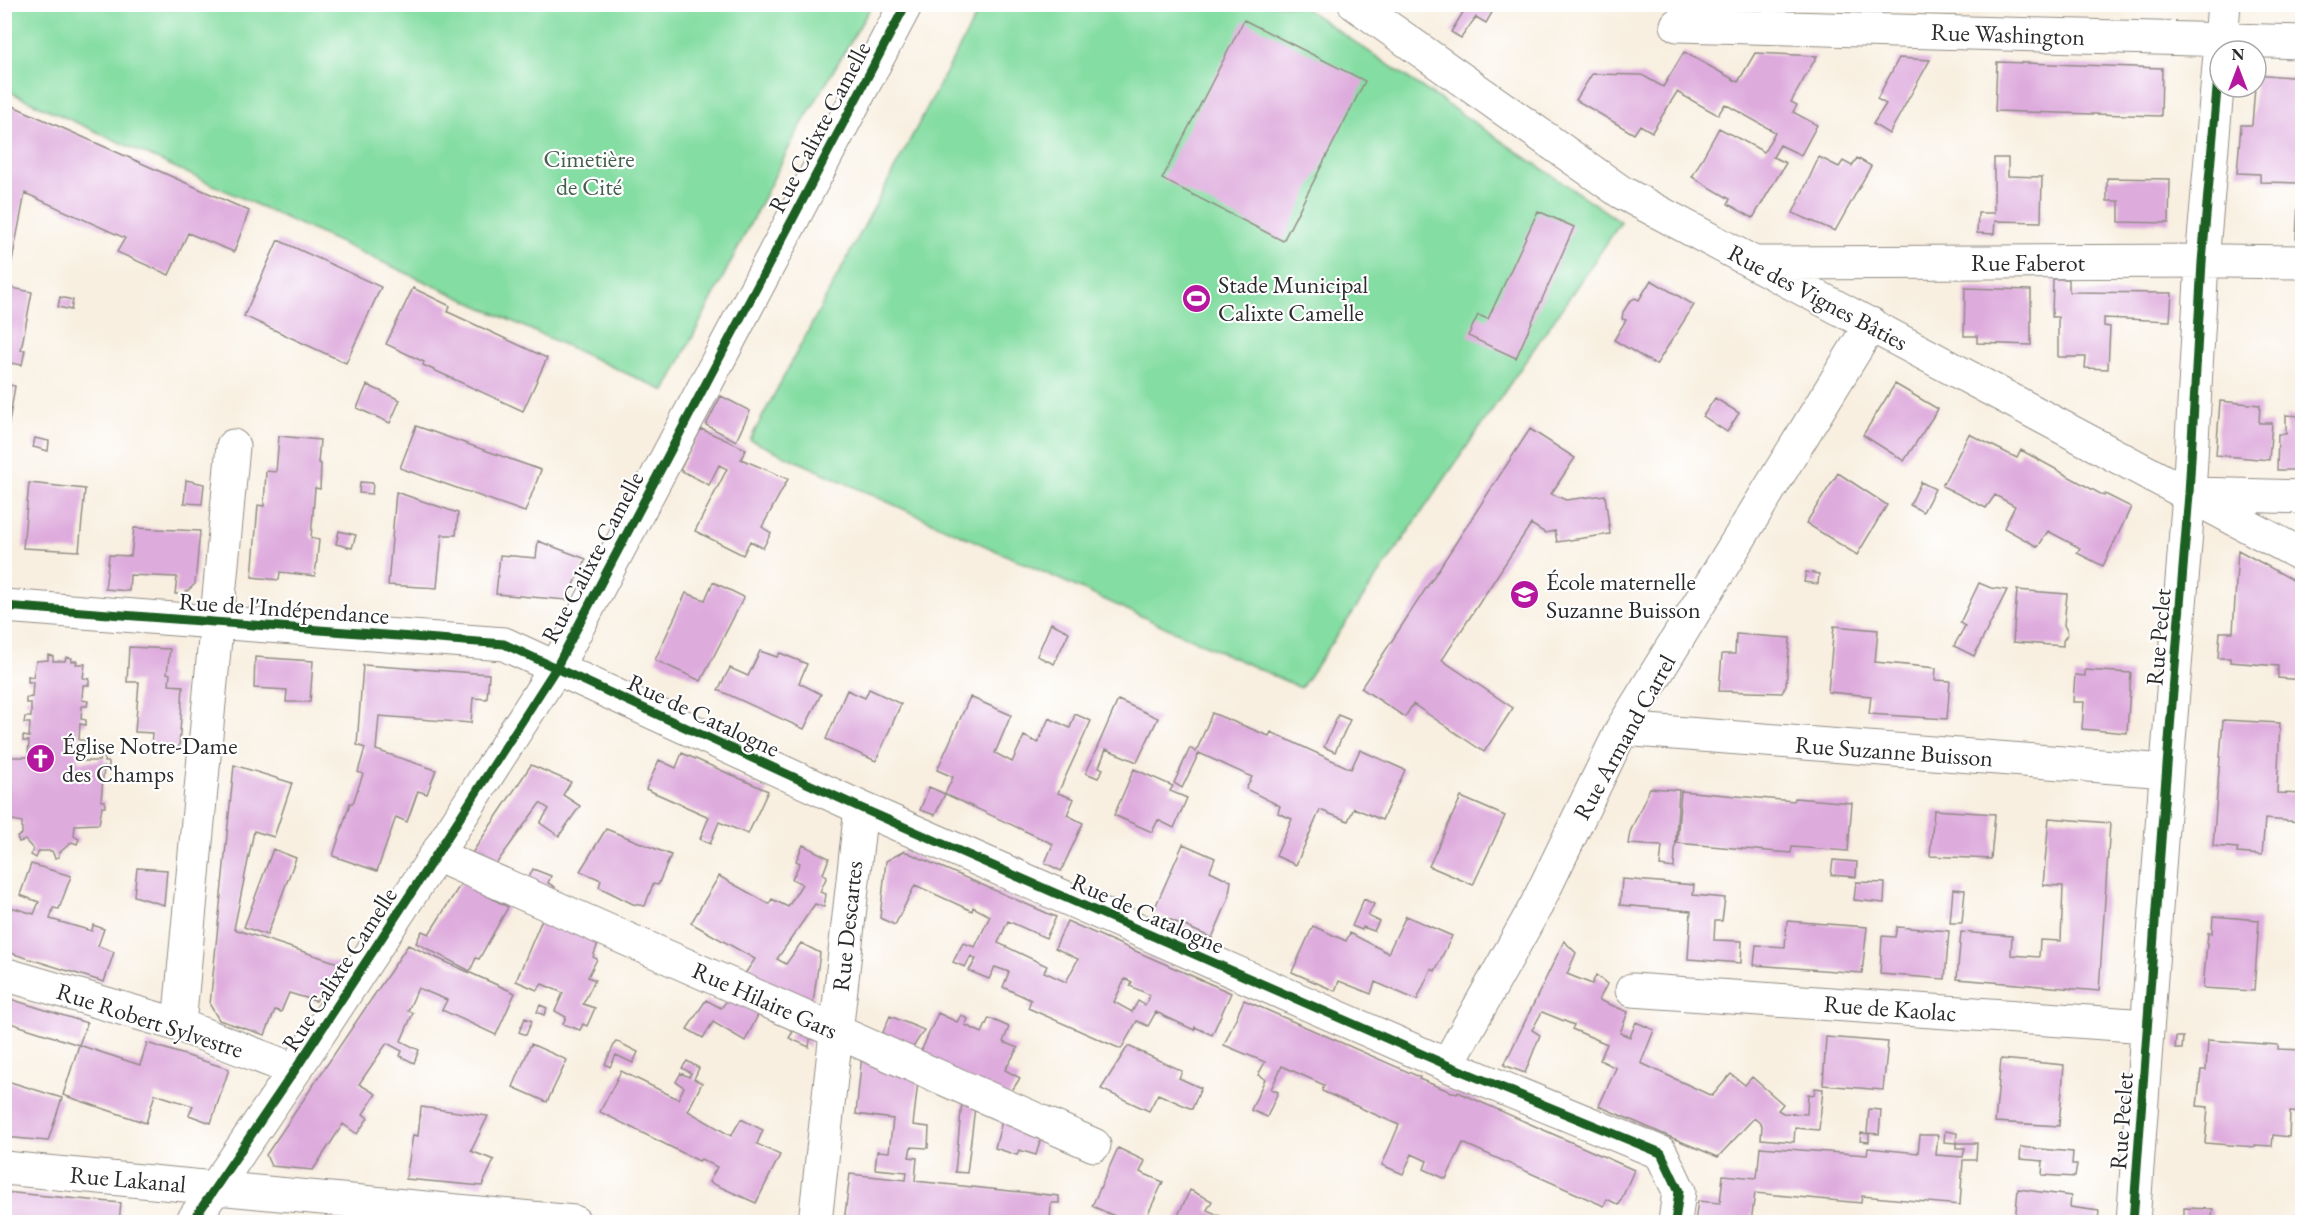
<svg xmlns="http://www.w3.org/2000/svg" width="2307" height="1227" viewBox="0 0 2307 1227" font-family="'EB Garamond',serif">
<rect width="100%" height="100%" fill="#fff"/>
<filter id="ink" filterUnits="userSpaceOnUse"><feTurbulence type="fractalNoise" baseFrequency=".0167" numOctaves="2"/><feDisplacementMap in="SourceGraphic" scale="12" xChannelSelector="R" yChannelSelector="G"/><feConvolveMatrix kernelMatrix="1 2 1 2 8 2 1 2 1" color-interpolation-filters="sRGB"/></filter>
<filter id="wash" filterUnits="userSpaceOnUse"><feTurbulence type="fractalNoise" baseFrequency=".008" numOctaves="4" result="noise"/><feDisplacementMap in="SourceGraphic" scale="24" xChannelSelector="R" yChannelSelector="G"/><feGaussianBlur stdDeviation="1.35" result="paint"/><feColorMatrix in="noise" values="0 0 0 0 0 0 0 0 0 0 0 0 0 0 0 0 0 1.4 0 .05"/><feComposite in="paint" operator="in"/></filter>
<g filter="url(#wash)">
<rect width="100%" height="100%" fill="#f8efe0"/>
<!-- green -->
<path fill="#84dda2" stroke="#588466" stroke-width="1.5" d="M5 4H872V5L796 134 665 391 5 90Z
M982 5H1300L1621 222 1301 688 750 440Z"/>
<g id="blocks">
<!-- building -->
<path fill="#deabdd" fill-rule="evenodd" d="M1468 4H1497L1486 23 1476 17 1461 38 1451 32Z
M1244 20 1365 81 1283 241 1162 179Z
M1684 52 1738 82 1755 53 1817 56 1791 102 1797 105 1793 112 1817 125 1801 155 1780 145 1773 157 1786 163 1753 218 1728 204 1730 199 1692 177 1719 128 1764 152 1775 132 1725 104 1718 115 1677 92 1652 132 1640 125 1634 134 1576 100 1592 74 1642 75 1663 87Z
M1899 58 1930 60 1889 134 1873 124 1886 104 1877 99Z
M1997 62 2162 68 2161 116 1995 111Z
M2256 74 2302 78 2298 153H2302V183L2260 182V174L2237 173 2241 125H2252Z
M4 102 249 211 234 252 188 233 169 275 117 252 125 238 25 193 7 287 32 292 21 350H25L22 365 4 362Z
M1819 157 1839 167 1843 161 1852 166 1857 158 1871 166 1835 231 1793 213Z
M1994 158H2008V176L2042 177 2041 222 1995 221 1994 234 1977 233 1978 213H1994Z
M2107 178 2170 179 2169 223 2119 222V201H2107Z
M2298 203H2302V239H2296Z
M1538 211 1574 227 1516 358 1468 336 1478 315 1488 319Z
M278 240 381 287 346 363 244 316Z
M2053 279H2069V292L2172 293 2170 321 2104 318V326L2110 327 2108 369 2085 368 2086 357H2058V317H2052Z
M1651 280 1694 305 1656 365 1614 340 1626 320 1622 319 1623 312 1630 301 1635 298 1639 300Z
M413 288 450 306 448 312 547 358 523 411 423 365 424 362 386 344Z
M1965 288 2031 290V345L1977 343V336H1964Z
M60 297 73 300 71 310 58 307Z
M4 384 15 386 6 441H4Z
M1895 384 1938 409 1904 461 1863 435Z
M367 385 400 400 390 423 357 408Z
M721 396 750 411 736 441 706 425Z
M1715 398 1739 413 1727 432 1703 416Z
M2220 401 2260 405 2259 423H2272L2269 460 2216 455Z
M2301 406H2302V441H2300L2299 470H2277L2278 434H2286V415L2300 416Z
M416 426 541 470 525 512 400 468Z
M701 429 746 449 741 459 788 479 762 527 771 533 763 548 750 541 743 555 695 531 727 469 719 465 709 485 680 470Z
M1530 429 1575 458 1551 494 1566 500 1605 495 1610 534 1557 542 1555 531 1545 533 1531 524 1442 660 1513 708 1484 752 1413 704 1405 717 1361 688Z
M1969 434 2017 458 2021 450 2104 496 2105 494 2131 507 2103 566 2077 553 2080 548 2048 531 2038 547 2004 528 2015 506 1995 495 1986 508 1942 486Z
M279 436 320 440 318 463 321 464 320 489 315 488 311 538 319 540 315 576 280 572 279 580 252 577 258 505 264 506 266 471 276 472Z
M35 438 49 441 48 451 33 447Z
M1838 473 1887 505 1857 555 1806 523Z
M186 480 204 484 202 504 184 503Z
M360 482 373 483 372 494 359 493Z
M1921 482 1935 489 1923 512 1910 505Z
M29 483 85 489 79 551 23 548Z
M396 492 458 513 456 535H442L437 588 388 585Z
M134 528 200 531 195 584 184 594H175L177 577 130 575 129 591 105 589 109 555 131 556Z
M339 531 356 535 352 548 336 544Z
M538 541 586 559 567 600 496 594 500 555 536 558Z
M2238 550 2302 585V680L2278 678V666L2230 662V658H2218L2220 632H2233Z
M1806 572 1819 574 1818 584 1804 582Z
M713 582 744 597 701 681 655 660 686 593 705 600Z
M1979 583 1991 588 2007 590 1974 656 1954 646 1965 626 1960 623Z
M2017 590 2067 594 2064 625 2068 633 2063 641V646L2013 642Z
M1051 623 1069 632 1054 664 1037 656Z
M1834 626 1878 630 1875 662 1936 668 1935 680 1950 681 1947 719 1869 714 1871 696 1828 692Z
M1736 634 1790 638 1786 685 1782 693 1719 691 1722 654H1735Z
M129 647 170 649 167 673 170 674 169 685 183 686 179 748 151 746 152 733 135 732 139 682H127Z
M760 651 777 657 780 653 807 664 799 683 821 694 804 729 718 690 730 668 748 676Z
M48 655 53 656V661H65L66 657 72 658 71 661H77L76 664H85L83 678 89 679V685H83L82 700 88 701 87 706H82L81 719 86 720V725L80 724 79 740H85V744H79L78 761H99L100 757H105L104 762H109V767H104L101 801H105V807H102L99 824 75 825 74 836 79 839 77 844 72 842 59 853V857L55 858 52 851H39L36 858 31 855 33 849 25 840 19 842 17 837 22 834V822L4 818V752H8V757H28L29 741H23V736L29 737 30 723H24L25 717H31V703H26V698L32 697 33 682H28V676L33 677 36 661 48 660Z
M255 657 313 661 310 702H286L287 690 254 688Z
M363 665 489 674 487 699 473 698 471 723 379 716 376 750 436 770 427 794 418 791 407 822 396 817 377 871 333 856 350 803H353L363 774 358 772 365 748 357 745Z
M2085 670 2131 673 2127 733 2082 729 2084 702H2073L2075 675 2085 676Z
M869 689 901 704 876 761 826 739 847 690 865 698Z
M970 697 1011 715 995 753 1012 762 1024 736 1038 743 1049 718 1070 728 1075 714 1091 721 1058 793 1074 799 1067 815 1083 823 1061 871 1045 863 1053 844 945 794 953 777 937 770Z
M1118 700 1158 718 1137 762 1106 749 1099 767 1103 769 1098 778 1086 773Z
M1212 713 1269 736 1271 732 1351 769 1360 750 1405 770 1382 820 1354 808 1348 821 1320 810 1296 865 1276 856 1292 819 1278 813 1280 806 1246 789 1252 777 1199 753 1182 788 1174 783 1190 748 1196 752Z
M1338 715 1350 720 1335 752 1324 747Z
M2223 720 2280 723 2277 793 2302 794 2300 822 2265 819 2262 855 2237 853 2238 848 2213 846Z
M682 753 768 791 748 834 719 822 710 844 700 839 709 817 646 789 659 760 676 768Z
M234 765 292 783 274 837 254 831 234 929 341 964 316 1001 289 993 281 1012 275 1010 265 1035 219 1020 210 1005Z
M531 765 571 782 563 795 580 806 559 836 540 823 549 809 540 803 491 871 470 856Z
M1134 769 1173 786 1170 791 1187 798 1174 828 1158 820 1152 832 1114 815Z
M929 787 945 794 935 815 920 810Z
M1650 788 1679 790 1674 868 1660 866 1662 846 1628 844 1630 832Z
M1681 791 1794 801 1795 798 1852 803 1848 851 1792 847 1791 853 1677 843Z
M1461 797 1505 816 1473 885 1429 866Z
M1934 810 1995 814 1991 859 1930 856Z
M2049 818 2110 823 2099 991 1957 979 1961 932 2012 936 2011 955 2039 957 2040 940 2061 941 2063 886 2043 885Z
M606 829 671 855 658 885 653 884 645 906 633 904 599 887 601 880 580 871Z
M1183 844 1215 858 1210 871 1231 881 1228 900 1212 938 1153 912Z
M803 845 829 858 823 874 827 876 820 892 826 894 824 907 815 904 777 959 786 964 801 943 820 953 812 1010 742 978 755 959 691 923 719 876 769 904 772 899 788 907 802 884 792 879 800 863 796 861Z
M273 849 296 858 267 935 244 927Z
M904 851 1056 917 1046 938 1008 921 998 943 1047 966 1044 972 1066 982 1078 959 1055 948 1067 921 1231 993 1212 1035 1195 1027 1194 1030 1156 1012 1148 1026 1137 1021 1121 1049 1028 1008 1031 1000 1003 987 1009 972 995 967 989 979 969 971 976 959 971 956 965 967 953 962 963 943 975 947 990 916 973 907 972 911 915 885 895 925 880 918 886 861ZM1125 979 1132 982 1130 986 1150 995 1145 1005 1138 1001 1132 1012 1114 1002Z
M1833 860 1857 862 1856 877 1831 875Z
M31 864 71 876 59 909 53 908 50 919 92 931 93 925 104 929 98 946 114 952 104 982 4 951V905L34 914 39 902 20 895Z
M137 868 167 870 164 905 134 896Z
M533 869 551 876 548 883 555 887 551 895 525 886Z
M1622 879 1694 885 1693 895 1725 898 1722 921H1715L1714 940 1742 941 1741 963 1688 959 1691 911 1620 905Z
M462 882 508 907 479 959 476 958 470 971 416 943 422 931 429 934Z
M1856 882 1885 883 1884 903 1854 900Z
M1953 889 1965 890 1962 923H1950Z
M1364 899 1374 904 1368 916 1379 921 1374 931 1363 927 1362 930 1352 926Z
M1406 916 1452 936 1435 971 1431 969 1417 1000 1375 982 1371 994 1339 981 1335 991 1292 972 1313 926 1346 941 1350 933 1388 953Z
M2213 916 2259 920 2254 991 2203 988 2208 933H2212Z
M543 917 599 941 593 957 597 959 588 977 595 980 583 1004 595 1008 587 1026 583 1024 580 1030 563 1024 566 1017 555 1011 563 993 542 984 537 990 516 981Z
M1787 921 1867 927 1862 973 1754 965 1756 945 1785 947Z
M1897 927 1949 931 1945 979 1880 974 1882 936 1895 937Z
M1564 941 1576 953 1567 974 1592 984 1596 975 1607 984 1599 1000 1628 1012 1620 1033 1630 1037 1636 1022 1654 1030 1641 1063 1712 1096 1731 1074 1745 1085 1752 1077 1783 1104 1778 1110 1783 1113 1807 1114 1808 1094 1814 1095 1815 1088 1823 1089 1819 1130 1795 1128 1794 1142 1761 1139 1762 1125 1754 1118 1718 1157 1675 1139 1599 1106 1616 1068 1600 1060 1607 1044 1572 1029 1574 1025 1542 1012 1532 1030 1540 1035 1525 1073 1504 1065Z
M408 945 515 993 496 1035 442 1010 447 1000 418 988 408 1011 413 1013 401 1041 419 1050 414 1063 400 1056 402 1051 387 1043 359 1084 376 1094 363 1114 368 1118 357 1134 343 1124 313 1170 271 1166 266 1155Z
M4 997 87 1023 79 1045 4 1021Z
M729 998 760 1011 745 1041 713 1022 703 1038 687 1029 706 1000 721 1008Z
M1244 1000 1420 1077 1419 1079 1457 1094 1458 1092 1634 1170 1619 1205 1607 1199 1604 1206 1463 1143 1446 1179 1424 1169 1427 1161 1412 1154 1403 1174 1382 1165 1399 1125 1322 1091 1324 1085 1282 1066 1271 1089 1278 1092 1267 1117 1251 1110 1265 1079 1258 1075 1265 1062 1224 1045Z
M540 1005 547 1008 544 1015 537 1012Z
M938 1013 957 1022 961 1015 968 1019 965 1025 982 1033 989 1018 1009 1027 1003 1042 1018 1048 1005 1070 1020 1078 1008 1097 919 1056Z
M890 1016 924 1030 910 1052 880 1039Z
M525 1018 532 1021 526 1035 519 1032Z
M796 1027 811 1034 809 1047 789 1038Z
M1826 1037 1888 1042 1883 1090 1823 1085Z
M2176 1037H2183L2182 1049H2175Z
M2208 1040 2278 1045V1049L2302 1050V1113L2290 1112 2289 1137 2273 1135 2272 1146 2255 1145V1147L2205 1143 2208 1107 2197 1106 2201 1070H2206Z
M616 1041 638 1052 633 1063 616 1055 610 1067 605 1064Z
M147 1043 229 1069 211 1123 189 1115 193 1106 155 1094 146 1123 63 1095 79 1045 140 1065Z
M531 1044 567 1060 547 1102 513 1087Z
M1128 1046 1182 1071 1179 1078 1201 1088 1192 1109 1158 1094 1149 1111 1101 1089Z
M862 1055 918 1082 913 1125 929 1127 928 1148 911 1147 909 1157 917 1158 915 1181 1059 1196V1203H1051L1050 1222H844L850 1174 906 1180 907 1172 875 1169 877 1151 889 1152 893 1119 856 1114Z
M2001 1059 2064 1065 2059 1126 1995 1122Z
M687 1061 699 1068 694 1079 702 1083 688 1111 731 1136 741 1119 763 1130 757 1144 780 1155 756 1203 709 1182 717 1167 701 1159 699 1161 600 1112 621 1071 678 1099 684 1087 676 1082 681 1073 689 1077 691 1073 682 1068Z
M4 1080 62 1098 48 1141 4 1137Z
M962 1102 975 1107 967 1173 955 1172Z
M421 1107 488 1116 471 1151 494 1160 482 1186 406 1179 413 1135 418 1136Z
M1869 1109 1881 1110 1879 1134 1867 1133Z
M1002 1121 1042 1135 1036 1155 1019 1150 1017 1155 995 1148Z
M1945 1131 1957 1133 1956 1143 1944 1142Z
M1861 1133 1869 1134V1142L1860 1141Z
M1920 1135H1938L1936 1155 1963 1157 1965 1148H1956V1143H1977L1976 1160H1963L1960 1205 1862 1196 1861 1203 1755 1193 1751 1222H1695L1698 1201 1720 1203 1723 1175 1757 1178 1760 1147 1867 1155 1868 1148 1918 1153Z
M2021 1147 2073 1152 2072 1164H2077L2075 1177 2042 1175 2043 1161 2020 1159Z
M1118 1148 1145 1161 1140 1172 1163 1182 1144 1222H1128L1092 1206Z
M2018 1189 2071 1196 2070 1207 2099 1211 2098 1222 2069 1219 2068 1222H2015Z
M1190 1190 1212 1201 1207 1210 1229 1220 1228 1222H1175Z
M4 1192 121 1203 119 1222H4Z
M2184 1208 2213 1209 2212 1218 2224 1219V1222H2184Z
M231 1217 268 1221V1222H218Z"/>
</g>
</g>
<g filter="url(#ink)">
<use href="#blocks" fill-opacity="0" stroke="#928d86" stroke-width="1.5"/>
<g fill="none" stroke-linecap="round" stroke-linejoin="round">
<defs>
<path id="street" d="M1355 4 1621 192 2302 555
M1677 25 2302 42
M2220 51 2224 4
M1758 263 2223 261 2302 262
M2197 494 2302 497
M4 606 504 644 861 808 1447 1065 1661 1153 1679 1191 1675 1222
M1622 729 2166 771
M436 855 1094 1145
M4 974 179 1025 295 1070
M1632 990 2147 1026
M179 1025 233 446
M1447 1065 1536 906 1622 729 1871 324
M4 1168 574 1222
M192 1222 295 1070 436 855 556 668 906 4
M815 1222 861 808
M2133 1222 2162 827 2189 494 2202 262 2220 54"/>
</defs>
<!-- street casing -->
<use href="#street" stroke="#928d86" stroke-width="35"/>
<!-- street -->
<use href="#street" stroke="#fff" stroke-width="33"/>
<defs>
<path id="cycleway" d="M4 606 504 644 861 808 1447 1065 1661 1153 1679 1191 1675 1222
M192 1222 295 1070 436 855 556 668 906 4
M2133 1222 2162 827 2189 494 2202 262 2220 54"/>
</defs>
<!-- cycleway casing -->
<use href="#cycleway" stroke="#fff" stroke-width="13"/>
<!-- cycleway -->
<use href="#cycleway" stroke="#1b5e20" stroke-width="9"/>
</g>
</g>
<!-- icons -->
<defs>
<symbol id="stadium-disc" viewBox="-11 -11 22 22"><circle r="9.5" fill="#b5179e" stroke="#fff"/><path d="M0-5a6.5 5 0 1 0 0 10a6.5 5 0 1 0 0-10ZM-3.5-1.8h7v3.6h-7Z" fill="#fff"/></symbol>
<symbol id="school-disc" viewBox="-11 -11 22 22"><circle r="9.5" fill="#b5179e" stroke="#fff"/><path d="M0-5L7-2L0 1L-7-2ZM-4 1L0 2.5L4 1V4Q0 6-4 4Z" fill="#fff"/></symbol>
<symbol id="church-disc" viewBox="-11 -11 22 22"><circle r="9.5" fill="#b5179e" stroke="#fff"/><path d="M-1.2-6h2.4v3.5h3.3v2.4h-3.3V6h-2.4V-.1h-3.3v-2.4h3.3Z" fill="#fff"/></symbol>
</defs>
<g fill-rule="evenodd">
<use href="#stadium-disc" x="1180" y="282" width="33" height="33"/>
<use href="#school-disc" x="1508" y="578" width="33" height="33"/>
<use href="#church-disc" x="24" y="742" width="33" height="33"/>
</g>
<g text-anchor="middle" dominant-baseline="central" stroke-width="4.5" stroke-linejoin="round" paint-order="stroke">
<!-- street labels -->
<g font-size="24" fill="#2b2b2b" stroke="#fff">
<text transform="translate(2008 34) rotate(2)">Rue Washington</text>
<text transform="translate(819 127) rotate(-62)">Rue Calixte Camelle</text>
<text x="2028" y="262">Rue Faberot</text>
<text transform="translate(1818 297) rotate(28)">Rue des Vignes Bâties</text>
<text transform="translate(592 557) rotate(-62)">Rue Calixte Camelle</text>
<text transform="translate(284 608) rotate(4)">Rue de l'Indépendance</text>
<text transform="translate(2158 637) rotate(-85)">Rue Peclet</text>
<text transform="translate(704 715) rotate(25)">Rue de Catalogne</text>
<text transform="translate(1624 737) rotate(-61)">Rue Armand Carrel</text>
<text transform="translate(1894 751) rotate(4)">Rue Suzanne Buisson</text>
<text transform="translate(1148 913) rotate(24)">Rue de Catalogne</text>
<text transform="translate(847 926) rotate(-84)">Rue Descartes</text>
<text transform="translate(339 969) rotate(-57)">Rue Calixte Camelle</text>
<text transform="translate(765 1000) rotate(24)">Rue Hilaire Gars</text>
<text transform="translate(1890 1008) rotate(4)">Rue de Kaolac</text>
<text transform="translate(150 1020) rotate(18)">Rue Robert Sylvestre</text>
<text transform="translate(2121 1121) rotate(-86)">Rue Peclet</text>
<text transform="translate(128 1179) rotate(5)">Rue Lakanal</text>
</g>
<!-- park labels -->
<g font-size="24" fill="#46604f" stroke="#fff">
<text x="589" y="158">Cimetière<tspan x="589" dy="28">de Cité</tspan></text>
</g>
<!-- poi labels -->
<g font-size="24" fill="#2b2b2b" stroke="#fff" text-anchor="start">
<text x="1218" y="284">Stade Municipal<tspan x="1218" dy="28">Calixte Camelle</tspan></text>
<text x="1546" y="581">École maternelle<tspan x="1546" dy="28">Suzanne Buisson</tspan></text>
<text x="62" y="745">Église Notre-Dame<tspan x="62" dy="28">des Champs</tspan></text>
</g>
</g>
<!-- margin -->
<rect width="2307" height="1227" fill="none" stroke="#fff" stroke-width="24"/>
<!-- north arrow -->
<g transform="translate(2238 69)"><circle r="28" fill="#ffffff" stroke="#aaaaaa" stroke-width="1.5"/>
<path d="M0-4.5L10 22L0 15L-10 22Z" fill="#b5179e"/>
<text y="-9" font-size="16" font-weight="bold" text-anchor="middle" fill="#2b2b2b">N</text>
</g>
</svg>
